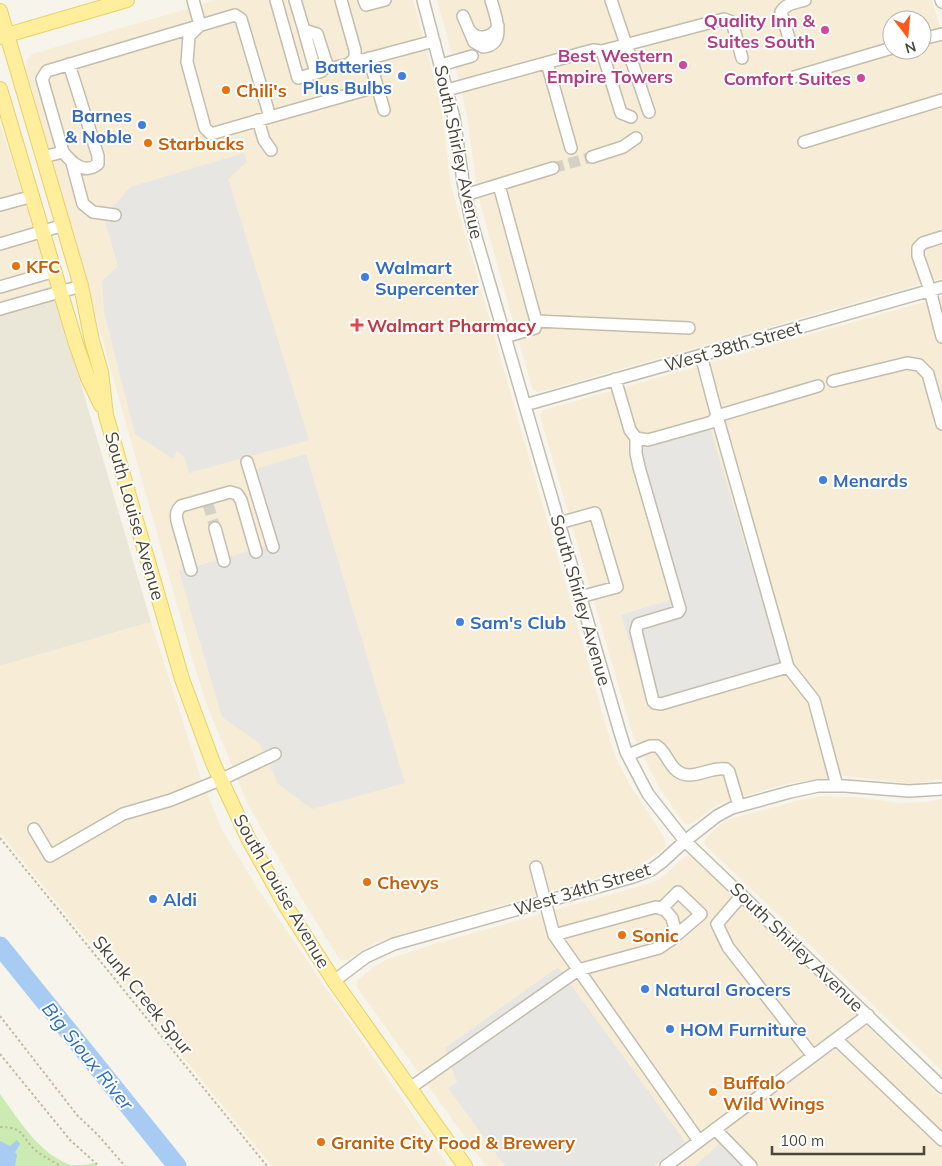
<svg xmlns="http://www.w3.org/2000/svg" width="942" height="1166" viewBox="0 0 942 1166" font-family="Mulish,sans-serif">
<rect width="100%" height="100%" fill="#f6f4eb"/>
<!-- residential -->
<path fill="#eae7d9" d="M52 286 151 622 0 666V301Z"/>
<!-- commercial -->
<path fill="#f7edd7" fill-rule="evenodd" d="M217 0H413L431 66 442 113 451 185 611 743 617 760 630 785 664 837 665 844V848L637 867 401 934 375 943 347 960H340L302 899 248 805 206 703 191 654 26 69 27 60 32 54Z
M437 0H932L942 34V278L540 392H536L532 388 478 196 467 116 457 73ZM892 20H922V50H892Z
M0 124 52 286 0 301Z
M942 297V779L915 784 844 776 785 784 718 804 694 822 690 824 684 823 660 789 633 736 540 416 541 413 544 410Z
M151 622 200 775 221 828 258 889 448 1166H272L0 833V666Z
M821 796 856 797 900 803 926 802 942 799V1071L705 845 704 842 706 838 717 827 730 819 797 801Z
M687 855H690L942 1098V1166H486L358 989 357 985 358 980 372 968 386 960 434 944 644 885 660 879Z"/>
<!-- green -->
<path fill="#cbebb3" d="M0 1094C19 1120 39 1154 71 1165 78 1166 88 1164 95 1163L97 1166H0Z"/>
<!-- parking -->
<path fill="#e8e6e2" d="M244 153 247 162 228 179 309 440 189 473 184 457 177 451 173 459 135 434 104 311 102 281 118 266 104 218 130 187Z
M710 428 783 670 650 710 621 615 673 599 629 452Z
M306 454 405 783 312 809 278 784 259 743 222 717 179 571 270 545 248 471Z
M558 967 686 1143 654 1166H505L448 1088 457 1082 445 1048Z
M719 1144 744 1166H695Z"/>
<!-- water -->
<path fill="#a7cbf3" d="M17 1140 20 1144 15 1152 17 1155 15 1166H0V1141L10 1146Z"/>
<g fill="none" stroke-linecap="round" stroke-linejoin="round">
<!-- river -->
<path stroke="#a7cbf3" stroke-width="19" d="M0 946 177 1166"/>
<!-- minor-tunnel -->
<path stroke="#d4d1c7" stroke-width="11" stroke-dasharray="11 5.5" stroke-linecap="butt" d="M553 168 592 157
M208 504 215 528"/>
<defs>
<path id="minor" d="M193 0 200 25
M276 0 298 78 316 73
M295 0 304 30 317 34 327 65 332 68 349 64 355 58V50L341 0
M364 0 366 5 385 0
M423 0 454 118 463 181 471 220 619 729 626 752 648 794 685 841 942 1087
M611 0 649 112
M941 0 942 2
M463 16 474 42 483 47C508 45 495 14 491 0
M304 30 316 73 322 71
M470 31C478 41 493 38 498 26
M789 38 781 12C786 3 796 3 805 0
M922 39 942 34
M602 51 621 113 631 117
M355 58 363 60 434 41
M369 58 384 110
M547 63 571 148
M441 65 472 56
M794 77 892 48
M447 90 593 50 602 51 724 19 732 22 742 58
M270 117 365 90
M258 120 264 140 271 150
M804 142 942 100
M63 152C72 163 84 175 98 164V156L69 64
M43 157 63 152 42 79 47 71 235 15 241 19 270 117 211 134 205 128 187 62 189 36 200 25
M592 157 623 147 636 138
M72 163 83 204 93 212 115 215
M499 185 536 321 535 328 505 337
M465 195 553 168
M0 205 33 196
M942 237 923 243 918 248V256L930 290 942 337
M0 244 64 225
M0 287 55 271
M0 309 81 286
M536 321 689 328
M615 379 630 430 636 438 648 440 712 422 717 416 701 355
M833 381 907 363 919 365 928 374 942 424
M818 386 717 416 788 667 814 700 837 786
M525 405 942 287
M636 438V453L639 467 680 609 678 612 638 624 636 631 653 701 655 703 661 704 788 667
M247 462 273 547
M559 523 595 513 617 587 580 597
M215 528 224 561
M191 570 177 521C176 514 176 511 181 506L230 492 237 494 241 500 256 552
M628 755 650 746H657C666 752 668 763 676 770 691 783 709 766 726 769L729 772 739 806
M34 829 50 856 123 814 171 800 220 780 275 754
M536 867 554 935 699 1141
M742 895 717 924 728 947 813 1056
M661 909 678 892 701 914 672 939
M334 981 366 957 394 944 633 877 651 870 662 862 685 841 717 816 732 808 790 792 818 786H845L909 791 942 789
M836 1039 942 1140
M410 1088 578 970 659 948 671 940 675 929 672 918 665 910 656 907 554 935
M715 1129 751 1166
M666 1166 868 1015"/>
<path id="major" d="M0 11 81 286 92 341 101 372 106 415 129 496 182 679 213 763 249 840 287 908 334 981 465 1166
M0 37 127 0
M0 89 76 344 88 378 101 405"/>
</defs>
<!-- minor casing -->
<use href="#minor" stroke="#c2bdad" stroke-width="14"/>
<!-- major casing -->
<use href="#major" stroke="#e8d167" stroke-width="16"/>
<!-- path -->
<path stroke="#c4bb9e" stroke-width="2" stroke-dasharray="2.5 2.5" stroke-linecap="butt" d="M0 838 267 1166
M0 1016 77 1115 98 1135 125 1166
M0 1054 70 1140 99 1166
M0 1127C24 1127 20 1135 34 1149 42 1156 52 1161 61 1166"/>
<!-- minor -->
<use href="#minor" stroke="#fff" stroke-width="11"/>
<!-- major -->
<use href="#major" stroke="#ffee9b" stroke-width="14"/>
</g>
<!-- markers -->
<g fill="#d1479c" stroke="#fff" stroke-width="2">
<circle cx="825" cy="30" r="5"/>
<circle cx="683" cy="65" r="5"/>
<circle cx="861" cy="78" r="5"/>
</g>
<g fill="#3f7fe0" stroke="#fff" stroke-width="2">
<circle cx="402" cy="76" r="5"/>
<circle cx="142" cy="125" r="5"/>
<circle cx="365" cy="277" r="5"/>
<circle cx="823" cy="480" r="5"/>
<circle cx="460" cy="622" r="5"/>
<circle cx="153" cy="899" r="5"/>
<circle cx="645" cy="989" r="5"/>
<circle cx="670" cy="1029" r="5"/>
</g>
<g fill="#e8710a" stroke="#fff" stroke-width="2">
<circle cx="226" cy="90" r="5"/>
<circle cx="148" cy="143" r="5"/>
<circle cx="16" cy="266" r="5"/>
<circle cx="367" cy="882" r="5"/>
<circle cx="622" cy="935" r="5"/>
<circle cx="713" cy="1092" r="5"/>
<circle cx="321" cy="1142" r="5"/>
</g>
<path fill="#e0444e" stroke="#fff" stroke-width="2" d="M354.5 317.5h5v5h5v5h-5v5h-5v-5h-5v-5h5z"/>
<g text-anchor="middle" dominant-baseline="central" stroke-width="4" stroke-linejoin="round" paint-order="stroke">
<!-- hotel labels -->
<g font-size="18" font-weight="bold" fill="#b23c85" stroke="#fff" text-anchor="end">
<text x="815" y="20">Quality Inn &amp;<tspan x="815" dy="21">Suites South</tspan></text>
<text x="673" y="55">Best Western<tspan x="673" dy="21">Empire Towers</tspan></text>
<text x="851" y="78">Comfort Suites</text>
</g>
<!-- shop labels -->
<g font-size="18" font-weight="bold" fill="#366cbe" stroke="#fff" text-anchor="start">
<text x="392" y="66" text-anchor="end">Batteries<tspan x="392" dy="21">Plus Bulbs</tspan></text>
<text x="132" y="115" text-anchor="end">Barnes<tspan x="132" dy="21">&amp; Noble</tspan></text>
<text x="375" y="267">Walmart<tspan x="375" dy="21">Supercenter</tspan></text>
<text x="833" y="480">Menards</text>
<text x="470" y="622">Sam's Club</text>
<text x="163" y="899">Aldi</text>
<text x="655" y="989">Natural Grocers</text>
<text x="680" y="1029">HOM Furniture</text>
</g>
<!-- food labels -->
<g font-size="18" font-weight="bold" fill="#c56008" stroke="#fff" text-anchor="start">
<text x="236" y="90">Chili's</text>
<text x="158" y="143">Starbucks</text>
<text x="26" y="266">KFC</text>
<text x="377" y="882">Chevys</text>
<text x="632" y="935">Sonic</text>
<text x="723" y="1082">Buffalo<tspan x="723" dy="21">Wild Wings</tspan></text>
<text x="331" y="1142">Granite City Food &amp; Brewery</text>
</g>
<!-- street labels -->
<g font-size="18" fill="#4b4638" stroke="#fff">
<text transform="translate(459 152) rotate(78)">South Shirley Avenue</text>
<text transform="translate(733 346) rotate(-16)">West 38th Street</text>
<text transform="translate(135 516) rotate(74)">South Louise Avenue</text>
<text transform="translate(581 600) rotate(74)">South Shirley Avenue</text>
<text transform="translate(582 889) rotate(-17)">West 34th Street</text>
<text transform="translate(282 891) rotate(60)">South Louise Avenue</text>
<text transform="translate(797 947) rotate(44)">South Shirley Avenue</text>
<text transform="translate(143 995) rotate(51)">Skunk Creek Spur</text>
</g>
<!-- health labels -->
<g font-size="18" font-weight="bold" fill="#be3a42" stroke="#fff" text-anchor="start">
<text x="367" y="325">Walmart Pharmacy</text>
</g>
<!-- water labels -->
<g font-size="19" font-style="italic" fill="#2c6ebc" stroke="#fff">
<text transform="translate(88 1056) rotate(51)">Big Sioux River</text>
</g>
</g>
<!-- north arrow -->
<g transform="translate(907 35) rotate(164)"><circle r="24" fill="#ffffff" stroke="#b7b5af"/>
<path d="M0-4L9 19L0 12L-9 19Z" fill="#ff5719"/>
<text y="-8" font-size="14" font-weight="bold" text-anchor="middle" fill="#4b4638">N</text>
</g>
<!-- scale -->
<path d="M772 1146v8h152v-8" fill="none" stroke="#4b4638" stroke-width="2.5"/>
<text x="780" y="1146" font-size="15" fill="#4b4638" stroke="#ffffff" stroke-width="4" paint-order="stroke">100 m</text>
</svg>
